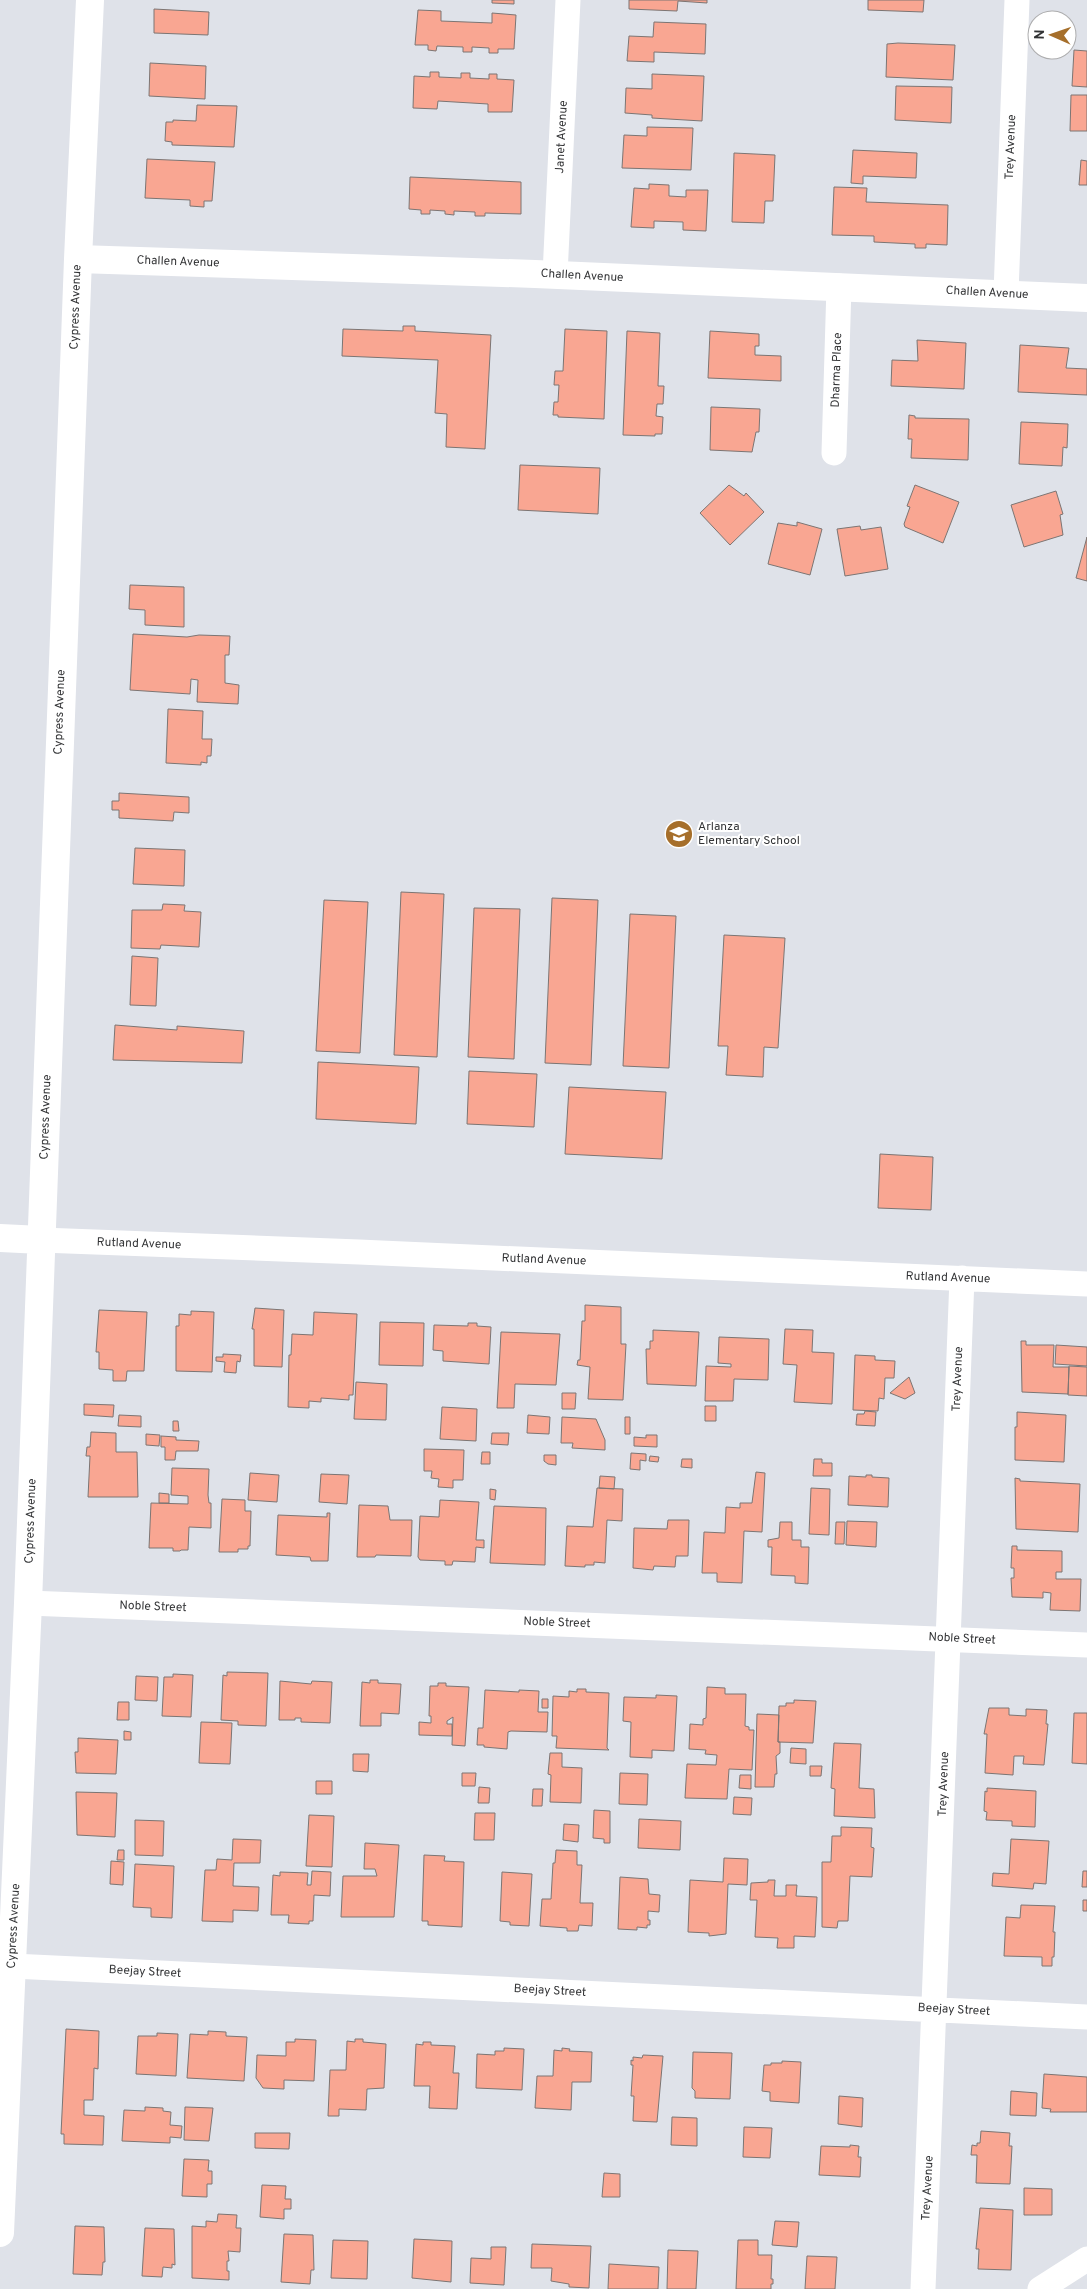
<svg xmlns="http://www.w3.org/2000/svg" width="1087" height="2289" viewBox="0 0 1087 2289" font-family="Overpass,sans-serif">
<rect width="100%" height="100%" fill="#dfe2e9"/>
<!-- building -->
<path fill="#f9a692" stroke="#7c7573" d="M492 0H514V4L492 3Z
M629 0H707V3L678 1 677 11 629 9Z
M868 0H924L923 12 868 10Z
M154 9 209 12 208 35 154 33Z
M418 10 441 11V21L492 23V13L516 15 514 49H498V53H489V48L472 47V52H463V47L437 46 436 51 428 50V45H415Z
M654 22 706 24 705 54 654 52V62L627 61 629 36 653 37Z
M898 43 955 45 953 80 886 77 887 44Z
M1074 50 1087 51V87L1072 86Z
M150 63 206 66 205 99 149 96Z
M430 72H439V77L461 78V73H470V78L489 79V74H497V79L514 80 512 112H488V104L438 101 437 109 413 108 414 76 430 77Z
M652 74 704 76 702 121 652 118V115L625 113 626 88 652 89Z
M896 86 952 87 951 123 895 120Z
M1071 95H1087V131H1070Z
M197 105 237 106 234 147 172 145V142L165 141 166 122H173V120L196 121Z
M647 127 693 128 691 170 622 168 624 135 647 136Z
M853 150 917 153 916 178 863 176V184L851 183Z
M734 153 775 155 773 201H765L764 223 732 222Z
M147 159 215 162 212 201H204V207L190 206V200L145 198Z
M1081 160 1087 161V185H1079Z
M410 177 521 182V214L485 213V216H475V212L454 211V215L445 214V211L430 210V214H421V210L409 209Z
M649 184 669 185V196L686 197V190H708L706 231 683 230V222L654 221V228L631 227 634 188 649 189Z
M834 187 867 188 866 202 948 205 947 245 926 244V248H915V244L874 242V236L832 235Z
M403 326H415V331L491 335 485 449 446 447 447 414 435 413 438 360 342 356 343 329 403 331Z
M565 329 607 331 604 419 558 417V415H553L554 402H558L559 385H554L555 371H563Z
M627 331 660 333 658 386H664L663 404H657L656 416 663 417 662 434H655V436L623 435Z
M710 331 759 334V346H755V355L781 356V381L708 378Z
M917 340 966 343 964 389 891 386 892 360 918 361Z
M1020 345 1069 348 1066 368 1087 369V395L1018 392Z
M711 407 760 409 759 432H756L752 452 710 450Z
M909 415 915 416V418L969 419 968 460 911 458 912 439H908Z
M1021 422 1068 424 1067 448 1063 447 1062 466 1019 464Z
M520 465 600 468 598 514 518 510Z
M729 485 744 496 746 493 764 512 730 545 700 513Z
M915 485 959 502 943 543 905 527 904 524 910 507 907 506Z
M1056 491 1063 514 1060 515 1063 535 1024 547 1011 505Z
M797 522 822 529 810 575 768 564 778 523 797 526Z
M860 526 861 530 881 527 888 569 845 576 837 529Z
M1087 537V581L1076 578Z
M130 585 184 587V627L145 625V610L129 609Z
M133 634 187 637 199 635 230 636 229 655H225V683L239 685 238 704 197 702 198 680 191 679 190 694 130 690Z
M168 709 203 711 202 739H212L211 756H207V763L201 762V765L166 763Z
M119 793 189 797V813L174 812 173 821 119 818V810H112V801H119Z
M135 848 185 850 184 886 133 884Z
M401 892 444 894 437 1057 394 1055Z
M552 898 598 900 591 1065 545 1063Z
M324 900 368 902 360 1053 316 1051Z
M163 904 185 905 184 911 201 912 199 947 161 945 160 949 131 948 132 910H162Z
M474 908 520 909 514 1059 468 1057Z
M630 914 676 916 669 1068 623 1066Z
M724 935 785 938 778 1048 764 1047 763 1077 726 1075 728 1046H718Z
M132 956 158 958 156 1006 130 1005Z
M115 1025 177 1030V1026L244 1031 242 1063 113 1060Z
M318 1062 419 1067 416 1124 316 1119Z
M469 1071 537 1074 534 1127 467 1124Z
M569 1087 666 1092 662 1159 565 1154Z
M880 1154 933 1157 931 1210 878 1208Z
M585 1305 621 1307V1344H626L623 1400 588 1399 590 1367 577 1365 578 1360H580L582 1321H585Z
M255 1308 284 1310 282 1367 254 1366V1329H252Z
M99 1310 147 1312 144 1371H127L126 1381H113V1370L99 1369V1352H96Z
M191 1311 214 1312 212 1372 176 1371V1326H179V1314L191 1315Z
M314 1312 357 1314 353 1395H349V1400L321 1398V1402L309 1401V1408L288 1407 289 1355H291L292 1334 313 1335Z
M380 1322 424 1323 423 1366 379 1365Z
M468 1323H477V1326L491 1327 489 1364 443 1361V1351L433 1350 434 1325 468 1326Z
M785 1329 813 1330 812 1352 834 1353 832 1404 794 1402 797 1365 783 1364Z
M653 1330 699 1332 696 1386 647 1384 646 1349H650V1341H653Z
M501 1332 560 1334 556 1385 515 1384 514 1408H497Z
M719 1337 769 1339 768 1380 734 1379 733 1401H705L706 1366 731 1367V1364L718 1363Z
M1021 1341H1026V1345H1054L1053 1367H1069L1068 1394 1022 1392Z
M1056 1345 1087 1347V1366L1055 1364Z
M223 1354 241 1355 240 1362 237 1361 236 1373 224 1372 225 1362 216 1361V1357H223Z
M855 1355 875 1356V1360L895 1361 894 1378H885L884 1399 879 1398 878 1411 853 1410Z
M1069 1366 1087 1367V1396L1068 1395Z
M909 1377 915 1393 905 1399 890 1393Z
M356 1382 387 1384 386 1420 354 1419Z
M562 1393H576L575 1409H562Z
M84 1404 114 1405 113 1417 84 1415Z
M705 1406H716V1421H705Z
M442 1407 477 1409 476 1441 440 1439Z
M865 1411 876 1412 875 1426 856 1425 857 1414H864Z
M1017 1412 1066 1415 1064 1462 1015 1460V1427H1017Z
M119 1415 141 1416V1427L118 1426Z
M528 1415 550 1417 549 1434 527 1433Z
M562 1417 596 1419 605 1440V1450L572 1448 573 1443H561Z
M625 1417H630V1434H625Z
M173 1421H178L179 1431H173Z
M91 1432 116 1433V1452H137L138 1497H88L90 1456H86L87 1447H90Z
M492 1433H509L508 1445 491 1444Z
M146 1434 160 1435 159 1446 146 1445Z
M646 1435H657V1447L634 1446V1437L646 1438Z
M161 1436 176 1437V1440L199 1441 198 1451H176L175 1460H165V1447H161Z
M424 1449 464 1450 463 1480H453V1488L438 1487 439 1479 431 1478 432 1471H424Z
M482 1452H490V1464H481Z
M631 1453 646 1454V1461L640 1460V1470L630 1469Z
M544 1455H556V1465L548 1464 544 1461Z
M650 1456 659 1457 658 1462 649 1461Z
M682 1459H692V1468L681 1467Z
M814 1459H822V1463H832V1476H813Z
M172 1468 209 1469 208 1495 209 1503H211V1528L189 1527 188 1550H181L180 1551H173V1548H149L151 1503 188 1504V1496L171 1495Z
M756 1472 765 1473 762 1532 744 1531 742 1583 717 1582V1573H702L704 1532 725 1533 726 1507 740 1508V1503H752Z
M250 1473 279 1475 277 1502 248 1500Z
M321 1474 349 1475 347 1504 319 1502Z
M866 1475H872V1477L889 1478 888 1507 848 1505 849 1476 866 1477Z
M600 1476 615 1477 614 1489 599 1488Z
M1015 1478 1020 1479V1481L1080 1484 1078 1532 1016 1529Z
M597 1488 623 1489 622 1521 607 1520 605 1563 594 1562V1565H585V1567L565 1566 567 1526 593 1527Z
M811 1488 830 1489 829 1535 809 1534Z
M490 1489 496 1490 495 1500 490 1499Z
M159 1493 169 1494V1503H159Z
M222 1499 245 1500V1511H251L250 1546H248V1549H238V1552H219Z
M440 1500 479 1502 476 1540H484V1548L476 1547 475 1562 453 1561 452 1565H445V1561L420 1560 418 1557 420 1516 439 1517Z
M359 1505 388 1506 390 1520H412L411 1556 376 1555 375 1557H357Z
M494 1506 546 1508 545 1565 490 1563Z
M327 1513H330L328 1561H311L310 1557 276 1555 278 1515 327 1517Z
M668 1520H689L688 1556H676L675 1567 654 1566 653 1570 633 1568 634 1528 667 1529Z
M847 1521 877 1522 876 1547 846 1545Z
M780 1522H792V1540H801V1547H809L808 1584 795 1583V1576L771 1575 772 1547H768V1540L779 1538Z
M836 1522H845L844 1544H835Z
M1012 1546H1017V1550L1062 1551V1572H1056V1579H1081L1080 1611 1050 1610 1051 1593 1043 1592V1598L1012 1597 1011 1578H1014V1568H1011Z
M227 1672 268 1673 266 1726 238 1725V1721L221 1720 223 1675 227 1676Z
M173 1674 193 1675 191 1717 162 1716 164 1677H173Z
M136 1676 158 1677 157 1701 135 1700Z
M370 1680H378V1683L401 1684 399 1714 381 1713V1726H360L362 1682 370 1683Z
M280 1681 311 1684 312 1681 332 1682 330 1723 301 1722V1718H295V1720H279Z
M438 1683H446V1686L469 1687 465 1746 452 1745 453 1717 447 1721V1724H452V1736L419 1735V1722L431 1723V1716H429L430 1686H438Z
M707 1687 725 1688V1694H746L745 1726 749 1727V1730H754L752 1770 729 1769 727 1799 685 1798 687 1764 716 1765 717 1755 705 1754 706 1750 689 1749 690 1724 703 1725V1719L706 1718Z
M577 1689H586V1692L609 1693 607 1748 609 1750 556 1748 557 1736H552L553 1696 569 1697V1691L577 1692Z
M485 1690 519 1692V1690L539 1691 538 1712H548L547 1732 511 1731 508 1732 507 1749 484 1747V1745H477L478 1728H483Z
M656 1695 677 1696 674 1751 652 1750V1758L630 1757 631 1722 623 1721 624 1697 656 1698Z
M542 1699H548V1708H542Z
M794 1700 816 1701 813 1743 778 1742 779 1706H786V1703H794Z
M118 1702H129V1720H117Z
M989 1708H1009V1715L1026 1716V1709L1047 1710 1046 1724H1048L1044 1765 1023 1764 1024 1756H1014L1013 1775 985 1773 987 1734H984Z
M1074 1713H1087V1764L1072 1763Z
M757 1714 779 1715 778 1742H780V1753L776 1756 777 1774H775L774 1787H755Z
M201 1722 232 1723 230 1764 199 1763Z
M124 1731 131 1732V1740H124Z
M78 1738 118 1740 116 1774 76 1773 75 1752H78Z
M834 1743 861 1744 859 1788 874 1789 875 1818 834 1816 835 1789 831 1788Z
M791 1748 806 1749V1764L790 1763Z
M550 1753H562V1767L582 1768 581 1803 550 1802 551 1775 548 1774Z
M353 1754H369L368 1772 353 1771Z
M810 1766H822L821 1776H810Z
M462 1773H476L475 1786H462Z
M620 1773 648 1774 647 1805 619 1804Z
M740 1775H751V1789L739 1788Z
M316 1781H332V1794H316Z
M479 1787 490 1788 489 1803H478Z
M987 1788 1036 1791 1035 1827 1012 1826V1821L986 1820 987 1812 984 1811 985 1791 987 1792Z
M533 1789H543L542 1806H532Z
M76 1792 117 1793 115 1837 77 1835Z
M734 1797 752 1798 751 1815 733 1814Z
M594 1810 610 1811V1843H604V1839L593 1838Z
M475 1813H495L494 1840H474Z
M309 1815 334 1816 332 1867 306 1866Z
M639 1819 681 1821 680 1850 638 1848Z
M135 1820 164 1821 163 1856 135 1855Z
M564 1824 579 1825 578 1842 563 1840Z
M841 1827 872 1828 871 1847 874 1848 872 1877 850 1876 848 1921H838L837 1928 822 1927V1862H831L832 1836H841Z
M233 1839 261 1840 260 1863H234L233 1886 259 1887 258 1911 233 1910V1922L202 1921 205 1870H216L217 1859 232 1860Z
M1011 1839 1049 1841 1046 1884 1034 1883 1033 1889 992 1886 993 1873 1009 1874Z
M365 1843 399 1845 394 1917H341L343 1876H377L375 1869H364Z
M118 1850H124V1860H117Z
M556 1850 577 1851V1865H582L580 1903H593L592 1926 579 1925 578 1931H567V1928L540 1926 542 1899H551L553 1863H555Z
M424 1855 445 1856 444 1861 464 1862 462 1927 428 1925V1921H422Z
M724 1858 748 1859 747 1885 728 1884 726 1934 709 1936V1933L688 1932 690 1880 723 1882Z
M111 1861 124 1862 123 1885 110 1884Z
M135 1864 174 1866 172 1918 151 1917V1908L133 1907Z
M312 1871 331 1872 330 1896 314 1895 313 1921H309V1924L288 1923 289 1915H271L273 1875 280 1876V1872L308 1873 307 1885H311Z
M1083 1871H1087V1887H1082Z
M502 1872 532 1874 529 1926 510 1925V1922L500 1921Z
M620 1877 648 1879 649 1894 660 1895 659 1912 648 1911V1920H650V1925H647V1928L637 1927V1930L618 1929Z
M768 1880H775L774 1896H786V1885H797L796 1896 817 1897 815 1937 794 1936V1948H777L778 1938 755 1937 757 1900H750L751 1883 768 1882Z
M1083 1900H1087V1911H1083Z
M1021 1905 1055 1906 1053 1932H1055L1054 1957H1052V1966H1042V1957L1004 1956 1006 1917 1020 1918Z
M66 2029 99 2031 98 2069 94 2068 93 2100H84V2115L104 2116 103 2145 64 2144V2134H61Z
M208 2031 226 2032V2036L247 2037 244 2081 187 2078 190 2034 208 2035Z
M157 2033 178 2034 176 2076 136 2074 138 2036H157Z
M295 2039 316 2040 314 2081 284 2080V2089L263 2088 256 2078 257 2055 286 2056V2042H295Z
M355 2039H363V2042L386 2044 384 2088 367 2089 366 2110 339 2109V2116H328L330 2070H346L347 2041 355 2042Z
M423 2042H431V2045L455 2046 453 2073H459L457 2109 429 2108 430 2086H414L416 2044 423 2045Z
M504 2048 524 2049 522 2090 476 2088 477 2054 495 2055V2051H504Z
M562 2048 570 2049 569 2051 592 2052 591 2082H572L571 2110 535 2108 537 2076H553L554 2050 562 2051Z
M693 2052 732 2053 730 2099 695 2098V2091L692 2088Z
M643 2055 663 2056 657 2122 633 2121 634 2096H631L633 2065H631V2060L633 2061V2057L642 2058Z
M782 2061 801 2062 799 2103 770 2101V2092L762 2091 764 2065H771V2063H782Z
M1044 2074 1087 2077V2112H1050L1051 2109 1042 2108Z
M1011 2091 1037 2093 1036 2116 1010 2115Z
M839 2096 863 2098 862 2127 838 2124Z
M145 2107 163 2108V2111L171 2112 170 2125 182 2126 181 2138 170 2137V2143L122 2141 124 2110 145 2111Z
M185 2107 213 2108 209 2141 184 2140Z
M672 2117 697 2118V2146L671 2145Z
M744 2127 772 2128 770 2158 743 2157Z
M981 2131 1010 2133 1009 2146H1012L1010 2184 976 2183 977 2155H971L972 2145 977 2146V2143H980Z
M255 2133H290L289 2149 255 2148Z
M850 2145 859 2146 858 2157H861L860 2177 819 2175 821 2146 850 2147Z
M184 2159 209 2160 208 2171H212V2184H207V2197L182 2196Z
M604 2173 620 2174V2197H602Z
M262 2185 286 2186 285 2199H291V2209H284V2219L260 2217Z
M1024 2188 1052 2189V2215H1024Z
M980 2208 1013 2210 1011 2270 978 2269 979 2249H976Z
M218 2214 237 2215 236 2228H241L240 2252 228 2251 229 2261H227V2271H229V2280L192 2278V2226L206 2227V2221L217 2222Z
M775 2221 799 2222 797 2247 772 2245Z
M75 2226 104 2227 105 2262H103L102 2275 73 2274Z
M145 2228 174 2229 175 2265 172 2264V2268L163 2267 162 2277 142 2276Z
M284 2234 313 2235 314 2270H311L310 2284 281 2282Z
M414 2239 452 2241 451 2282 412 2278Z
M333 2240 368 2241 367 2279 331 2278Z
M738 2240H758V2255H772L771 2279H773V2284H771V2289H736Z
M532 2244 591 2246 589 2288 569 2287V2284L551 2281 552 2268H531Z
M491 2247H506L504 2285 470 2283 471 2258 491 2259Z
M668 2250 698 2251 696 2289H667Z
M807 2256 837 2257 835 2289H805Z
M609 2264 659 2267 658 2289H608Z"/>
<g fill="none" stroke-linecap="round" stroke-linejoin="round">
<!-- street -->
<path stroke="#fff" stroke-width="25" d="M555 275 568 0
M1006 293 1017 0
M834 453 839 286
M41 1240 359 1252 1087 1284
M28 1603 1087 1645
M12 1966 1087 2017
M923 2289 962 1278
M1040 2289 1087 2259"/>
<!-- secondary -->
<path stroke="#fff" stroke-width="28" d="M78 259 535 274 1087 298
M0 1238 41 1240
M0 2233 28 1603 78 259 90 0"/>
</g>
<!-- icons -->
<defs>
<symbol id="school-disc" viewBox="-11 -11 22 22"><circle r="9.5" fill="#a66f2b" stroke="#fff"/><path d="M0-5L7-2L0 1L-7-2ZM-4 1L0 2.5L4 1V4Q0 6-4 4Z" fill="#fff"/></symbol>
</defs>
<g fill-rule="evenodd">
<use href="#school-disc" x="663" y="818" width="32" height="32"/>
</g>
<g text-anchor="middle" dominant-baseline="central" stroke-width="4" stroke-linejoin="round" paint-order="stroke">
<!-- street labels -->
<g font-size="12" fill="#323335" stroke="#fff">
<text transform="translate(562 137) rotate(-87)">Janet Avenue</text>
<text transform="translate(1011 147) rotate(-88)">Trey Avenue</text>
<text transform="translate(178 262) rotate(2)">Challen Avenue</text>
<text transform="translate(582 276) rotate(3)">Challen Avenue</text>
<text transform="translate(987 293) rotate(3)">Challen Avenue</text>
<text transform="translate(76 307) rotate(-88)">Cypress Avenue</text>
<text transform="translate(837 370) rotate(-88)">Dharma Place</text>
<text transform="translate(60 712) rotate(-88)">Cypress Avenue</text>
<text transform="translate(46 1117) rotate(-88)">Cypress Avenue</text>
<text transform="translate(139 1244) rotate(2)">Rutland Avenue</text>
<text transform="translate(544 1260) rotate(2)">Rutland Avenue</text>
<text transform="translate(948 1278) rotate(2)">Rutland Avenue</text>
<text transform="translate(958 1379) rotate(-88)">Trey Avenue</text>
<text transform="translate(31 1521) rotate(-88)">Cypress Avenue</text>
<text transform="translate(153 1607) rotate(2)">Noble Street</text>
<text transform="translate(557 1623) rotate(2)">Noble Street</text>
<text transform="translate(962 1639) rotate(3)">Noble Street</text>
<text transform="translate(944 1784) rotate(-88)">Trey Avenue</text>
<text transform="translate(14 1926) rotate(-87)">Cypress Avenue</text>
<text transform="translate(145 1972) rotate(3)">Beejay Street</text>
<text transform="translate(550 1991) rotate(3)">Beejay Street</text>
<text transform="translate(954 2010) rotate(3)">Beejay Street</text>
<text transform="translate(928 2188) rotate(-87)">Trey Avenue</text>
</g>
<!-- poi labels -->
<g font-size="12" fill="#323335" stroke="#fff" text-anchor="start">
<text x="698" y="827">Arlanza<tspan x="698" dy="14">Elementary School</tspan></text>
</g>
</g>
<!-- north arrow -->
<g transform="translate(1052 35) rotate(272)"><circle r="24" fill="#ffffff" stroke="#adadae"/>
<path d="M0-4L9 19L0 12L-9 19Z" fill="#a66f2b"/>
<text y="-8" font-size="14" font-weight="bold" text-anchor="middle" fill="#323335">N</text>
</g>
</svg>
